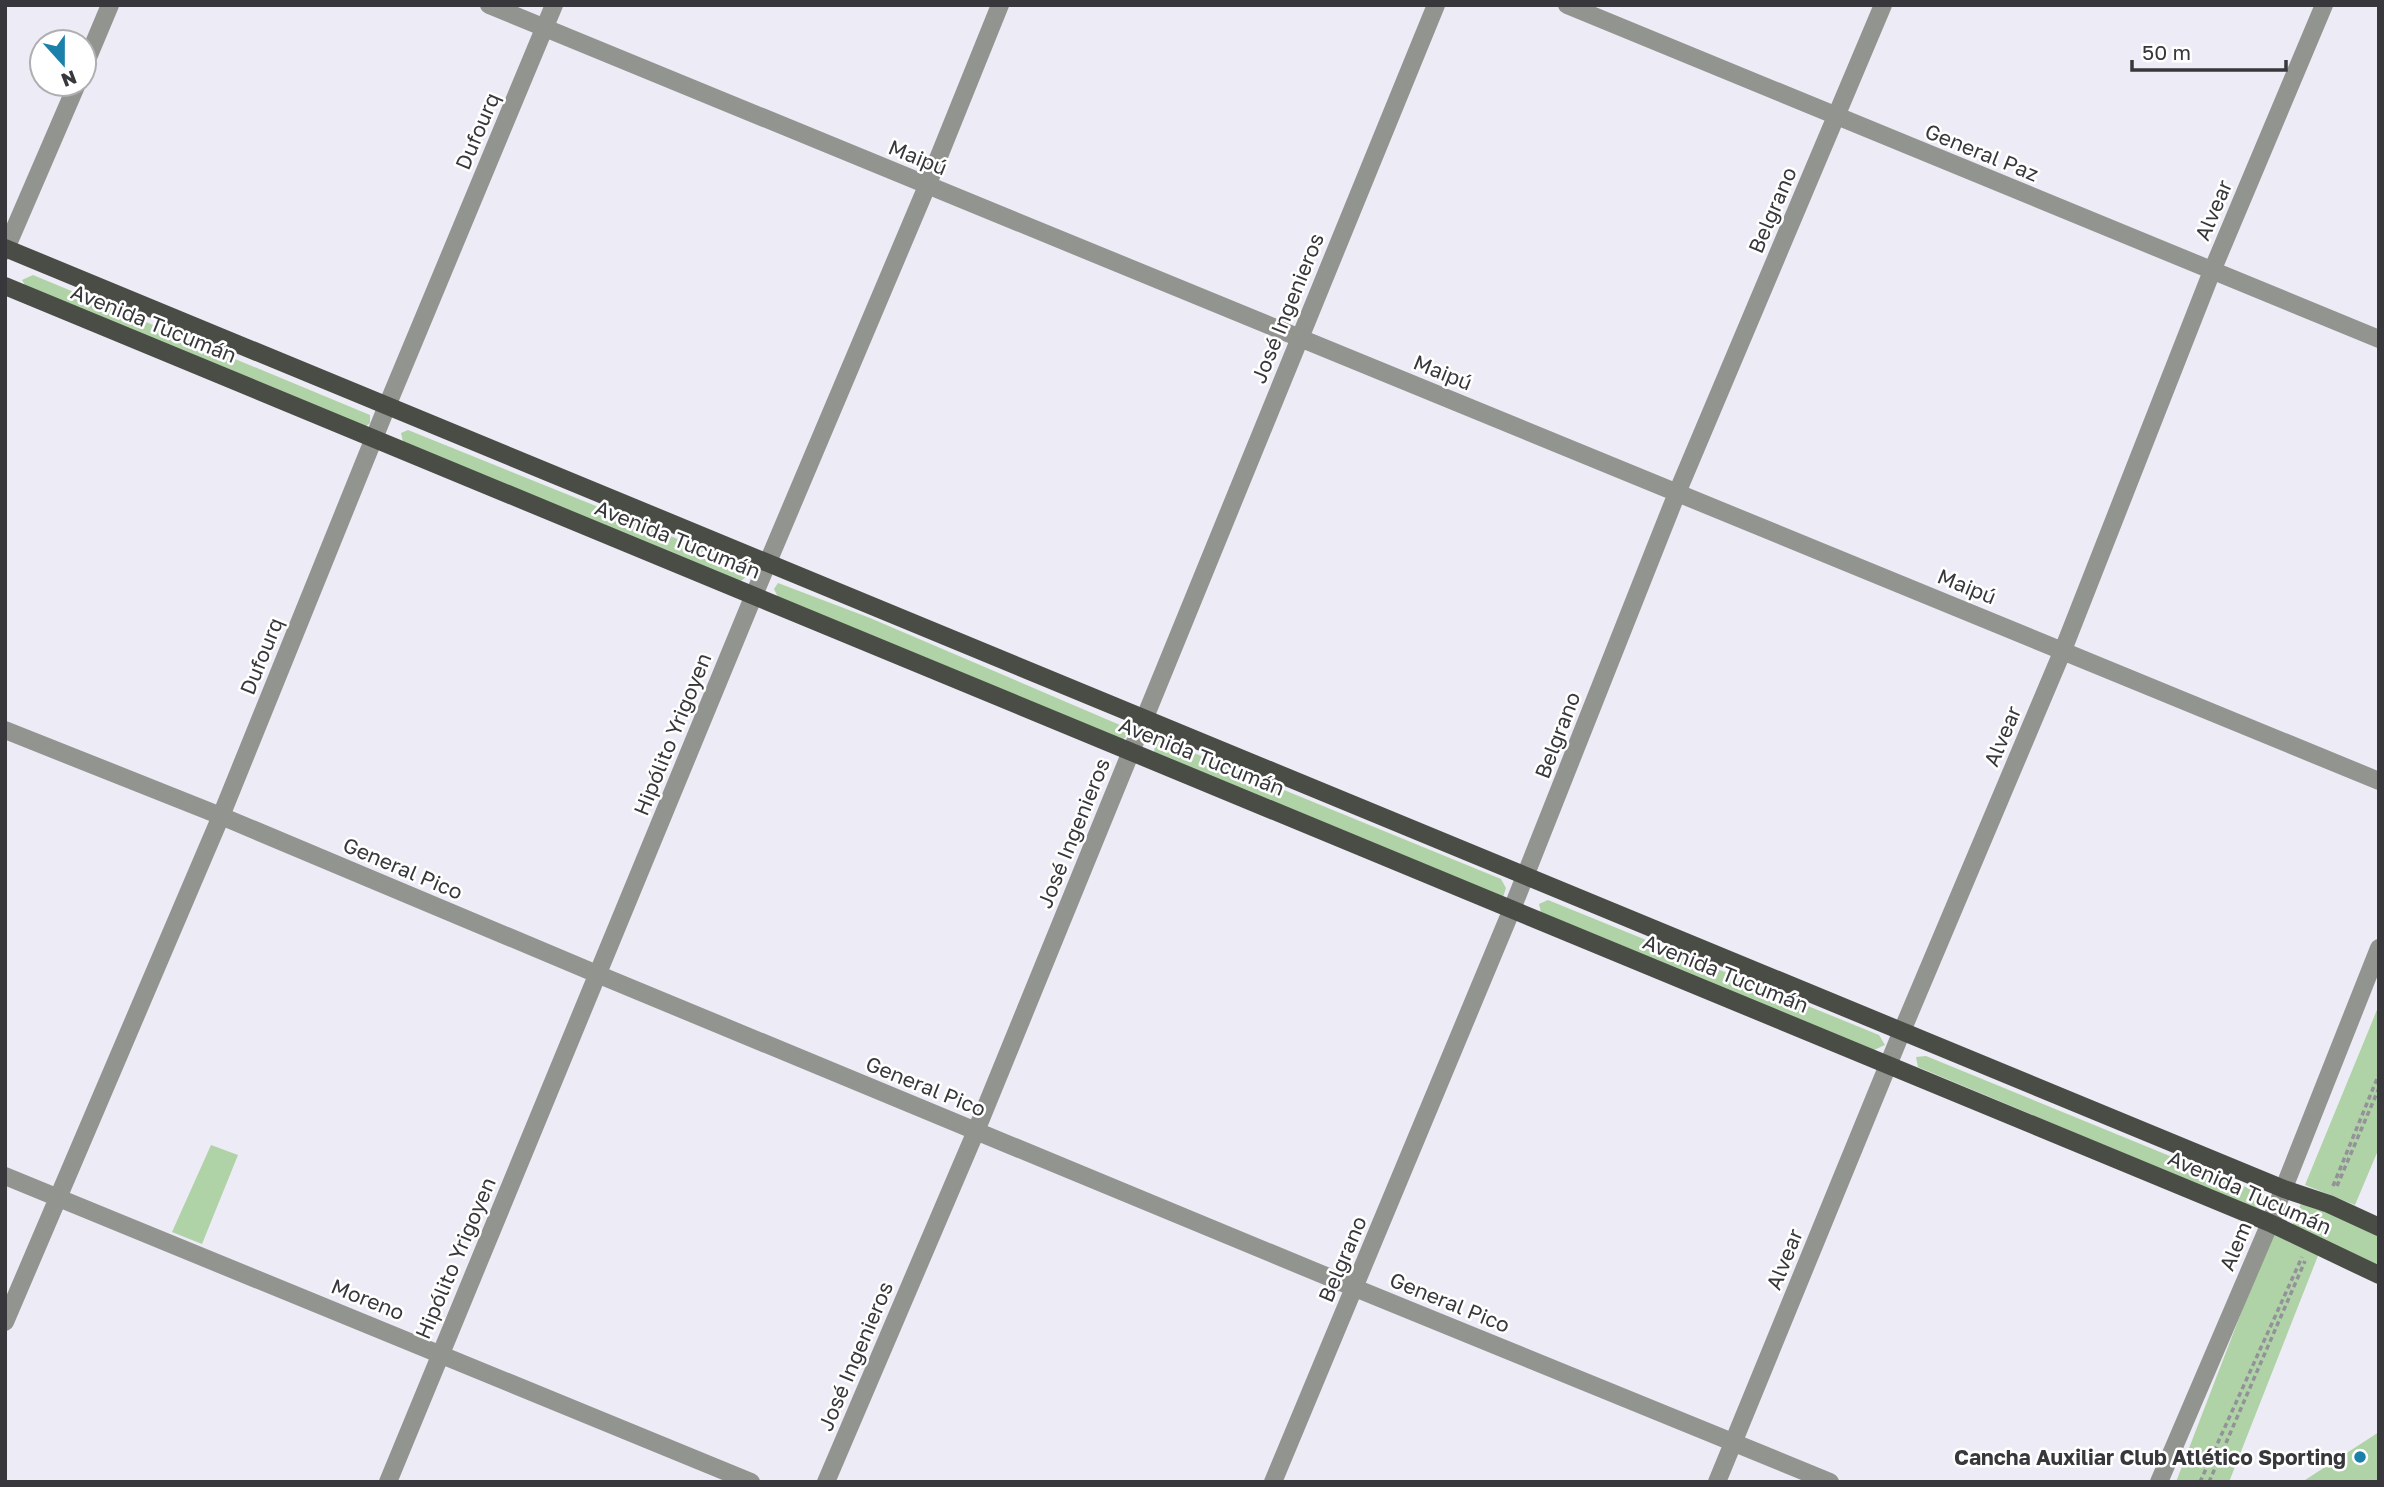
<svg xmlns="http://www.w3.org/2000/svg" width="2384" height="1487" viewBox="0 0 2384 1487" font-family="'Golos Text',sans-serif">
<rect width="100%" height="100%" fill="#edebf5"/>
<!-- green -->
<path fill="#afd3a7" d="M33 275 370 415V423L364 428 26 287 22 280Z
M408 430 747 567 746 577 737 584 404 446 401 433Z
M778 583 870 618 1127 728 1128 735 1121 741 781 603 774 589Z
M1160 739 1501 879 1506 888 1503 897 1159 760 1154 752 1156 741Z
M1548 900 1879 1035 1885 1045 1874 1050 1542 917 1539 904Z
M2379 1005V1148L2355 1205 2305 1185Z
M1926 1056 2265 1195 2267 1206 2257 1209 1918 1067 1916 1057Z
M211 1145 238 1155 202 1244 172 1232Z
M2304 1196 2379 1229V1272L2290 1231Z
M2273 1230 2321 1248 2229 1482H2176Z
M2379 1432V1482H2302Z"/>
<g fill="none" stroke-linecap="round" stroke-linejoin="round">
<!-- path -->
<path stroke="#949299" stroke-width="3.5" stroke-dasharray="5 3.5" stroke-linecap="butt" d="M2333 1186 2379 1074
M2337 1186 2379 1088
M2200 1482 2302 1257
M2209 1482 2305 1261"/>
<!-- minor -->
<path stroke="#929490" stroke-width="18" d="M489 5 2379 781
M1567 5 2379 339
M84 67 110 5
M5 251 77 84
M5 730 221 816 597 974 1355 1288 1830 1482
M5 1176 751 1482
M5 1322 221 816 387 406 554 5
M388 1482 754 595 927 186 1000 5
M826 1482 976 1131 1436 5
M1273 1482 1512 909 1677 493 1883 5
M1717 1482 1902 1031 2063 650 2212 271 2324 5
M2159 1482 2270 1223 2379 948"/>
<!-- major -->
<path stroke="#494d46" stroke-width="18" d="M5 248 2284 1189 2329 1204 2379 1227
M5 286 2270 1223 2379 1275"/>
</g>
<!-- markers -->
<circle fill="#1b80aa" stroke="#fff" stroke-width="2.5" cx="2360" cy="1457" r="7"/>
<g text-anchor="middle" dominant-baseline="central" stroke-width="5" stroke-linejoin="round" paint-order="stroke">
<!-- street labels -->
<g font-size="21" fill="#38373b" stroke="#fff">
<text transform="translate(477 131) rotate(-67)">Dufourq</text>
<text transform="translate(1982 152) rotate(22)">General Paz</text>
<text transform="translate(918 157) rotate(22)">Maipú</text>
<text transform="translate(1772 210) rotate(-67)">Belgrano</text>
<text transform="translate(2213 210) rotate(-67)">Alvear</text>
<text transform="translate(1287 308) rotate(-68)">José Ingenieros</text>
<text transform="translate(154 323) rotate(22)">Avenida Tucumán</text>
<text transform="translate(1443 372) rotate(22)">Maipú</text>
<text transform="translate(678 539) rotate(22)">Avenida Tucumán</text>
<text transform="translate(1967 586) rotate(22)">Maipú</text>
<text transform="translate(261 656) rotate(-68)">Dufourq</text>
<text transform="translate(672 734) rotate(-68)">Hipólito Yrigoyen</text>
<text transform="translate(1557 735) rotate(-69)">Belgrano</text>
<text transform="translate(2002 736) rotate(-67)">Alvear</text>
<text transform="translate(1202 756) rotate(22)">Avenida Tucumán</text>
<text transform="translate(1073 833) rotate(-68)">José Ingenieros</text>
<text transform="translate(403 868) rotate(23)">General Pico</text>
<text transform="translate(1726 973) rotate(22)">Avenida Tucumán</text>
<text transform="translate(926 1086) rotate(22)">General Pico</text>
<text transform="translate(2250 1192) rotate(24)">Avenida Tucumán</text>
<text transform="translate(2235 1246) rotate(-67)">Alem</text>
<text transform="translate(455 1258) rotate(-67)">Hipólito Yrigoyen</text>
<text transform="translate(1342 1259) rotate(-67)">Belgrano</text>
<text transform="translate(1784 1259) rotate(-68)">Alvear</text>
<text transform="translate(368 1299) rotate(22)">Moreno</text>
<text transform="translate(1450 1302) rotate(22)">General Pico</text>
<text transform="translate(855 1356) rotate(-67)">José Ingenieros</text>
</g>
<!-- poi labels -->
<g font-size="21" font-weight="bold" fill="#38373b" stroke="#fff" text-anchor="end">
<text x="2346" y="1457">Cancha Auxiliar Club Atlético Sporting</text>
</g>
</g>
<!-- border -->
<rect width="2384" height="1487" fill="none" stroke="#38373b" stroke-width="14"/>
<!-- north arrow -->
<g transform="translate(63 63) rotate(159)"><circle r="33" fill="#ffffff" stroke="#afafb1" stroke-width="2"/>
<path d="M0-5L12 26L0 18L-12 26Z" fill="#1b80aa"/>
<text y="-10" font-size="19" font-weight="bold" text-anchor="middle" fill="#38373b">N</text>
</g>
<!-- scale -->
<path d="M2132 60v10h154v-10" fill="none" stroke="#38373b" stroke-width="3.5"/>
<text x="2142" y="60" font-size="21" fill="#38373b" stroke="#ffffff" stroke-width="5" paint-order="stroke">50 m</text>
</svg>
